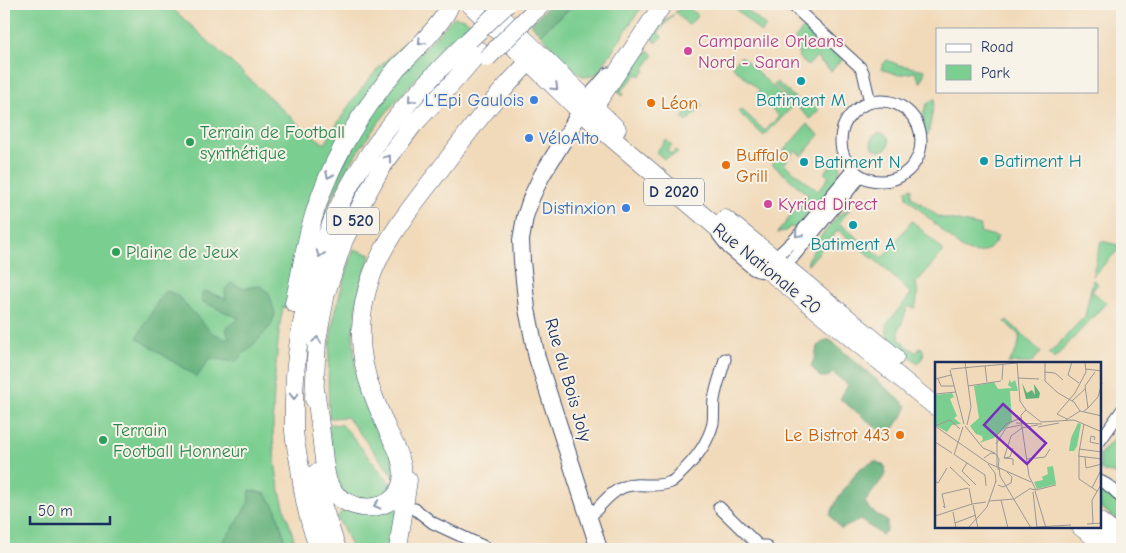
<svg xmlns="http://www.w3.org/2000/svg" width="1126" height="553" viewBox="0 0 1126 553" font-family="'Comic Neue',sans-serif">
<rect width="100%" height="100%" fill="#f7f3e8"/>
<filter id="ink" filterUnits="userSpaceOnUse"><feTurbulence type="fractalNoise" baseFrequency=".02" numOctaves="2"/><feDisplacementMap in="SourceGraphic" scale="10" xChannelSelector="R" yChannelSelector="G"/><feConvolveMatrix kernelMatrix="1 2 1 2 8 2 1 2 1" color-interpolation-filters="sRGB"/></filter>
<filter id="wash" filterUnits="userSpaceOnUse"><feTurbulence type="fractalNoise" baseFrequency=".0096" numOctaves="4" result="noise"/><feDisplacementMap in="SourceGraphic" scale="20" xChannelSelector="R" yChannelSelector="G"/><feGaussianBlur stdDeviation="1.12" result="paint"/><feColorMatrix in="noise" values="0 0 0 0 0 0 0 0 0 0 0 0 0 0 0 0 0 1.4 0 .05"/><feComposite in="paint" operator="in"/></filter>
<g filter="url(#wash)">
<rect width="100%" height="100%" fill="#f1daba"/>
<!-- green -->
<path fill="#7ace90" stroke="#4a7e77" d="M4 4H179L174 10 305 130 325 144C348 105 374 65 412 39L413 40 301 237 286 308 283 307C279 326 278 345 276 364 273 399 271 433 276 468 279 495 289 522 297 549H4Z
M575 4H647L638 12 598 73C593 76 588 78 583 76 573 72 549 43 540 34Z
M687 5 698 16 688 25 675 12Z
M742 5 766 27 761 33 737 10Z
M674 14 658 32 662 37 657 42H654L651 34 658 26Z
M455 17 465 19 471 24C435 60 397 95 368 137 343 171 326 209 310 248L323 204 376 101 453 18Z
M806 26 843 60 839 62 831 71 816 57 808 66 799 58 795 38Z
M650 51 654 55 644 68 646 70 640 76 637 74 621 91 624 94 622 96 618 90 628 69 637 56Z
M741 56 793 106 764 136 738 112 741 109 765 131 779 116 756 94 760 91 732 66Z
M887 60 899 65 925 70 921 83 915 72 899 75 881 69 883 64Z
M777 82 802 104 807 99 819 110 810 119 774 85Z
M935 99 928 135H925C923 124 920 102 935 99Z
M698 100 703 105 687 122 682 118Z
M807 124 819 135 802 156 795 150 784 164 818 191 829 177 824 173 838 157C842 165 840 173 836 181L795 228 790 227 786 231 777 233 808 195 772 164Z
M871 142a9 9 0 1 1 18 0a9 9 0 1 1-18 0Z
M666 140 672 145 667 150 671 154 675 150 678 153 664 159 656 152Z
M912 188 911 196 939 217 981 226 980 232 998 237C991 253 976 257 961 248L907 198 906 190Z
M850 209 839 223 882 258 912 221 944 251 916 283C918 292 918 299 915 308L908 306 901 326H899V339L916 353 921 347C926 353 923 358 918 363L888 339 886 325 911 294 881 265 838 230 808 265V258L816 247 813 245 841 213Z
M1101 241 1122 246 1092 277Z
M354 249 371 255 361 281 353 335 356 370 366 402 390 446 397 481 347 417 329 418C328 388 327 353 333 323 338 298 346 273 354 249Z
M1093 280 1098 284 1092 291 1106 303 1054 359 1049 354 1085 316Z
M1007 320 1041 352 1031 363H1008C1014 356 1021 344 1019 335L1005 322Z
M328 424 342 425 347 430 387 480 394 486C379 505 363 500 342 493L333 463Z
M1122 428V444L1114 454 1122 455 1120 462 1122 473 1121 478 1112 473 1100 470V454L1113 440Z
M1100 484C1109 493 1126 506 1117 520L1100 507Z
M394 506 400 507 394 549H352L343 528 339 522 338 518 340 513 346 511Z"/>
<!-- forest -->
<path fill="#63b17a" stroke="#3f706c" d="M550 4H575L540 34 530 24Z
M231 283 243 288 260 286 269 293 275 314 271 325 260 338 235 362 210 358 197 377 137 338 161 296 167 291 177 295 212 333 220 336 226 340 229 337 226 329 239 318 203 302 202 294 205 291 226 299 225 290Z
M826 340H830L907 406 906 411 890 434 882 432 840 399 848 385 833 373 828 377H820L811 366 815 357 817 346Z
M875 461 885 466 886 474 865 502 870 510 887 521V530L882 535 860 520 841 529 830 515 838 498 859 469Z
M250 490 266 494 275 507 285 539 280 546 257 549H217L238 521 248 503Z"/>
</g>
<g filter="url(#ink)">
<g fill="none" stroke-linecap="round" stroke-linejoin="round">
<defs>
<path id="street" d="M791 4 860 67 863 72 870 102
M841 141a40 40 0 1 1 80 0a40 40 0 1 1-80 0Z
M584 103 586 98 608 73
M718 235 728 248 753 269C763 275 775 270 785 267L861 176
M773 264 775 258 796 238 852 170
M1100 441 1122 410
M1100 481C1109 485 1116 491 1122 499
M719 507 759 546H766L768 549
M415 509 433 523 489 549
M589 518C601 505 615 485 634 485 645 484 657 487 668 483 673 482 677 478 680 474 695 460 708 443 713 423 714 415 713 408 714 400 716 386 722 372 725 359"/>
<path id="secondary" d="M580 111 570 130 542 175 532 196 525 217 521 240 522 261 527 309 537 358 599 549"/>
<path id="primary" d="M470 4 580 111 747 253 936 407
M490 6 617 129
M532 13 542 4
M585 110 594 107 663 4
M725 219 785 267 895 357
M294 303C300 277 304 250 311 225 323 182 344 140 369 105 378 92 387 80 397 68 411 54 446 21 450 4
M315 389C319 413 321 436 324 460 325 467 326 476 328 482 336 503 362 512 382 505 402 498 406 477 400 458 398 449 392 440 388 431 382 418 377 405 372 392 365 373 360 350 361 329 364 260 403 219 442 167 469 131 497 94 529 62
M314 399 317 340 326 293 344 240 364 199 381 168 413 125 455 80 480 51
M316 473 323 507 337 549
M1100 522 1122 539
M1081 527 1110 549
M319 549C309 523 303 496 300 468 298 456 295 443 294 431 294 422 294 413 294 404 294 352 303 306 320 256 326 236 334 215 344 196 375 136 421 86 469 40
M398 549 408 480"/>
</defs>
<!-- street casing -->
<use href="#street" stroke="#3b496c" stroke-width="13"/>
<!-- secondary casing -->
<use href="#secondary" stroke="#3b496c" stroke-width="18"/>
<!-- primary casing -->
<use href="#primary" stroke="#3b496c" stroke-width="19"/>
<!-- street -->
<use href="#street" stroke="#fff" stroke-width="11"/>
<!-- secondary -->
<use href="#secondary" stroke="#fff" stroke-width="16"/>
<!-- primary -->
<use href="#primary" stroke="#fff" stroke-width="18"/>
<defs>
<path id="primary-bridge" d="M469 40 507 4
M487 58 532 13"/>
</defs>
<!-- primary-bridge casing -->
<use href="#primary-bridge" stroke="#3b496c" stroke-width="19" stroke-linecap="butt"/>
<!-- primary-bridge -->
<use href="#primary-bridge" stroke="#fff" stroke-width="18"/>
</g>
<!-- one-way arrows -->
<defs><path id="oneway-chevron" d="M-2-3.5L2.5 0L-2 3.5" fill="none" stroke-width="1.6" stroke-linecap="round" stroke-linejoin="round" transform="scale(1.25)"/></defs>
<g stroke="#8d97ae">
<use href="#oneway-chevron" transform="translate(421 42) rotate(132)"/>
<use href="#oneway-chevron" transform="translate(555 87) rotate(44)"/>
<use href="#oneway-chevron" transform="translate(411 100) rotate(130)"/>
<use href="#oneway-chevron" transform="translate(388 158) rotate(-54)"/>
<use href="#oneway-chevron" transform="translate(329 175) rotate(114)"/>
<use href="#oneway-chevron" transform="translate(798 234) rotate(131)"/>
<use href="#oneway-chevron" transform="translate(320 254) rotate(109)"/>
<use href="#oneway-chevron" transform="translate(317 340) rotate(-82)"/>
<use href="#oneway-chevron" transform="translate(294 396) rotate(90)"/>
<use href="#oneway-chevron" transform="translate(377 505) rotate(166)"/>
</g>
</g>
<!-- markers -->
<g fill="#d1479c" stroke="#f7f3e8" stroke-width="2">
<circle cx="688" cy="51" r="5"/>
<circle cx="768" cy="204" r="5"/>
</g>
<g fill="#0f9aa8" stroke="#f7f3e8" stroke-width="2">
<circle cx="801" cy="81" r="5"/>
<circle cx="984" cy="161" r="5"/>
<circle cx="804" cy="162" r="5"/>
<circle cx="853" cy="225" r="5"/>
</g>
<g fill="#3f7fe0" stroke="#f7f3e8" stroke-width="2">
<circle cx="534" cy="100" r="5"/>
<circle cx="529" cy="138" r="5"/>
<circle cx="626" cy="208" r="5"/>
</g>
<g fill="#e8710a" stroke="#f7f3e8" stroke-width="2">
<circle cx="651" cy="103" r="5"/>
<circle cx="726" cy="165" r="5"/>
<circle cx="900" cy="435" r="5"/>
</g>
<g fill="#2e9e5b" stroke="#f7f3e8" stroke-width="2">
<circle cx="190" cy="142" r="5"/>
<circle cx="116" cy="252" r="5"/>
<circle cx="103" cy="440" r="5"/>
</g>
<g text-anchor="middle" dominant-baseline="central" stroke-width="4" stroke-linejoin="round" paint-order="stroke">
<!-- shield labels -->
<g fill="#f7f3e8" stroke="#5d6a87" stroke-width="1">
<rect x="644" y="178.5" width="60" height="27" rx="4"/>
<rect x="327" y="207.5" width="52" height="27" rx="4"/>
</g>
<g font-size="16" font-weight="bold" fill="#1b2f5e">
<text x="674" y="192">D 2020</text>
<text x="353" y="221">D 520</text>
</g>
<!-- hotel labels -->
<g font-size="18" fill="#b23c85" stroke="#f7f3e8" text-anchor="start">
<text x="698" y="41">Campanile Orleans<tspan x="698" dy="21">Nord - Saran</tspan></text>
<text x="778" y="204">Kyriad Direct</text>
</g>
<!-- shop labels -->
<g font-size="18" fill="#366cbe" stroke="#f7f3e8" text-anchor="end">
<text x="524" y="100">L'Epi Gaulois</text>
<text x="539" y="138" text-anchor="start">VéloAlto</text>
<text x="616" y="208">Distinxion</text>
</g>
<!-- culture labels -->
<g font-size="18" fill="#0d838f" stroke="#f7f3e8">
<text x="801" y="100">Batiment M</text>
<text x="994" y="161" text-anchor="start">Batiment H</text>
<text x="814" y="162" text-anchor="start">Batiment N</text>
<text x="853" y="244">Batiment A</text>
</g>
<!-- food labels -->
<g font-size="18" fill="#c56008" stroke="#f7f3e8" text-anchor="start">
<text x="661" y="103">Léon</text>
<text x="736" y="155">Buffalo<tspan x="736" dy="21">Grill</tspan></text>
<text x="890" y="435" text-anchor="end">Le Bistrot 443</text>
</g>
<!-- leisure labels -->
<g font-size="18" fill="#27864d" stroke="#f7f3e8" text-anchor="start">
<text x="200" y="132">Terrain de Football<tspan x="200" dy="21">synthétique</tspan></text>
<text x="126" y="252">Plaine de Jeux</text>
<text x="113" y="430">Terrain<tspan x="113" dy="21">Football Honneur</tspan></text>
</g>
<!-- street labels -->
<g font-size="18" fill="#1b2f5e" stroke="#f7f3e8">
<text transform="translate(767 269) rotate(39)">Rue Nationale 20</text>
<text transform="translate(568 380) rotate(74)">Rue du Bois Joly</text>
</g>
</g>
<!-- overview -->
<g transform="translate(935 362)">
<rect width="166" height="166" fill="#f1daba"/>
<path d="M75 17 76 21 80 18 83 29H75L77 60 59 76 44 81 48 78 47 74 41 72 35 64 44 56 39 24 59 20 63 27 77 26 73 23ZM17 31 19 35 15 37 22 54 19 56 26 62 17 63 12 70 0 63V33ZM143 61 146 62 142 84 139 89H134L136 76ZM118 104 121 122 102 127 99 120 108 118 107 115 113 112 112 105Z" fill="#7ace90"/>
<path d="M87 21 92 31 97 28 100 33 99 22 105 31 104 36 91 37Z" fill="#63b17a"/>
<path fill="none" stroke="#9b9695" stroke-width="1" d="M30 0 36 45 32 63M82 0 85 39 91 48M110 0V19L123 31 139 40 145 49 167 54M137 0 133 13 144 21M50 4 52 20M16 7 82 1M151 7 167 9M15 8 29 62M109 10 120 11 128 18M83 16 104 17M0 17 16 13M3 17 6 24H19M67 18 68 2M33 24 66 19M0 32 21 30M137 39 150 27M153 46 163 35 167 21M91 48 86 53 87 65 94 114 101 128 96 127M91 48 106 60 139 58 167 70M149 49 153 46 150 24 160 10M132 57 122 52 140 31 151 10 150 0M131 58 145 49M81 61 107 62M149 62 144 90V117L162 129M0 64 53 101 96 120M0 64 15 58 25 67M30 64 48 86 60 91M103 65 124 61M86 66 103 63M159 78 160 75 156 74 155 80 164 82M0 80 17 91M61 82 71 66 86 63M144 87 167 90M19 93 28 65M20 93 50 113 51 124M143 94 167 97M150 95 151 106 167 102M49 96 56 91 61 92 64 97 63 108M69 96 76 74 87 66M69 96 78 97V103M69 96 75 95 78 86M92 97 110 95 115 87M32 101 27 109 41 123M53 102 60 111 61 120M15 105 35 124M62 105V73L71 62 86 56M64 105 65 114 96 166M0 119 3 121 12 106M63 123 68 125 76 121 77 115 72 110M34 126 37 142 51 140M157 126 165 110M101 128 121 123M100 129 111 166M98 130 102 166M66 138 73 166M54 139 79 137 96 126M38 143 43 166M8 144 10 146 7 132 33 126M18 150 21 166M0 154 37 142M20 161 41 153M152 162 167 161M158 162 157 138 167 121M102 165 136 163M33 166 52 145 61 119"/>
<path fill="#7b2cbf" fill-opacity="0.15" stroke="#7b2cbf" stroke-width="2.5" d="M68 42 111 81 92 102 49 63Z"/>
<rect width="166" height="166" fill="none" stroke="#1b2f5e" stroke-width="2.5"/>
</g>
<!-- margin -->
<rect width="1126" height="553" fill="none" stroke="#f7f3e8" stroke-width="20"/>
<!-- legend -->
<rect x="936" y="28" width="162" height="65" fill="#f7f3e8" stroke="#9fa5b1"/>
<rect x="946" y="44" width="25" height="8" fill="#ffffff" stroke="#9fa5b1"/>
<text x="981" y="52" font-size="15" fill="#1b2f5e">Road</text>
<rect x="946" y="65" width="25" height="15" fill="#7ace90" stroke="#9fa5b1"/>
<text x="981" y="78" font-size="15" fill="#1b2f5e">Park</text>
<!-- scale -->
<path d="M30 516v8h80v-8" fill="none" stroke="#1b2f5e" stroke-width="2.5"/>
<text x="38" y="516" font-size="15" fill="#1b2f5e" stroke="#f7f3e8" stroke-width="4" paint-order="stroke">50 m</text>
</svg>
